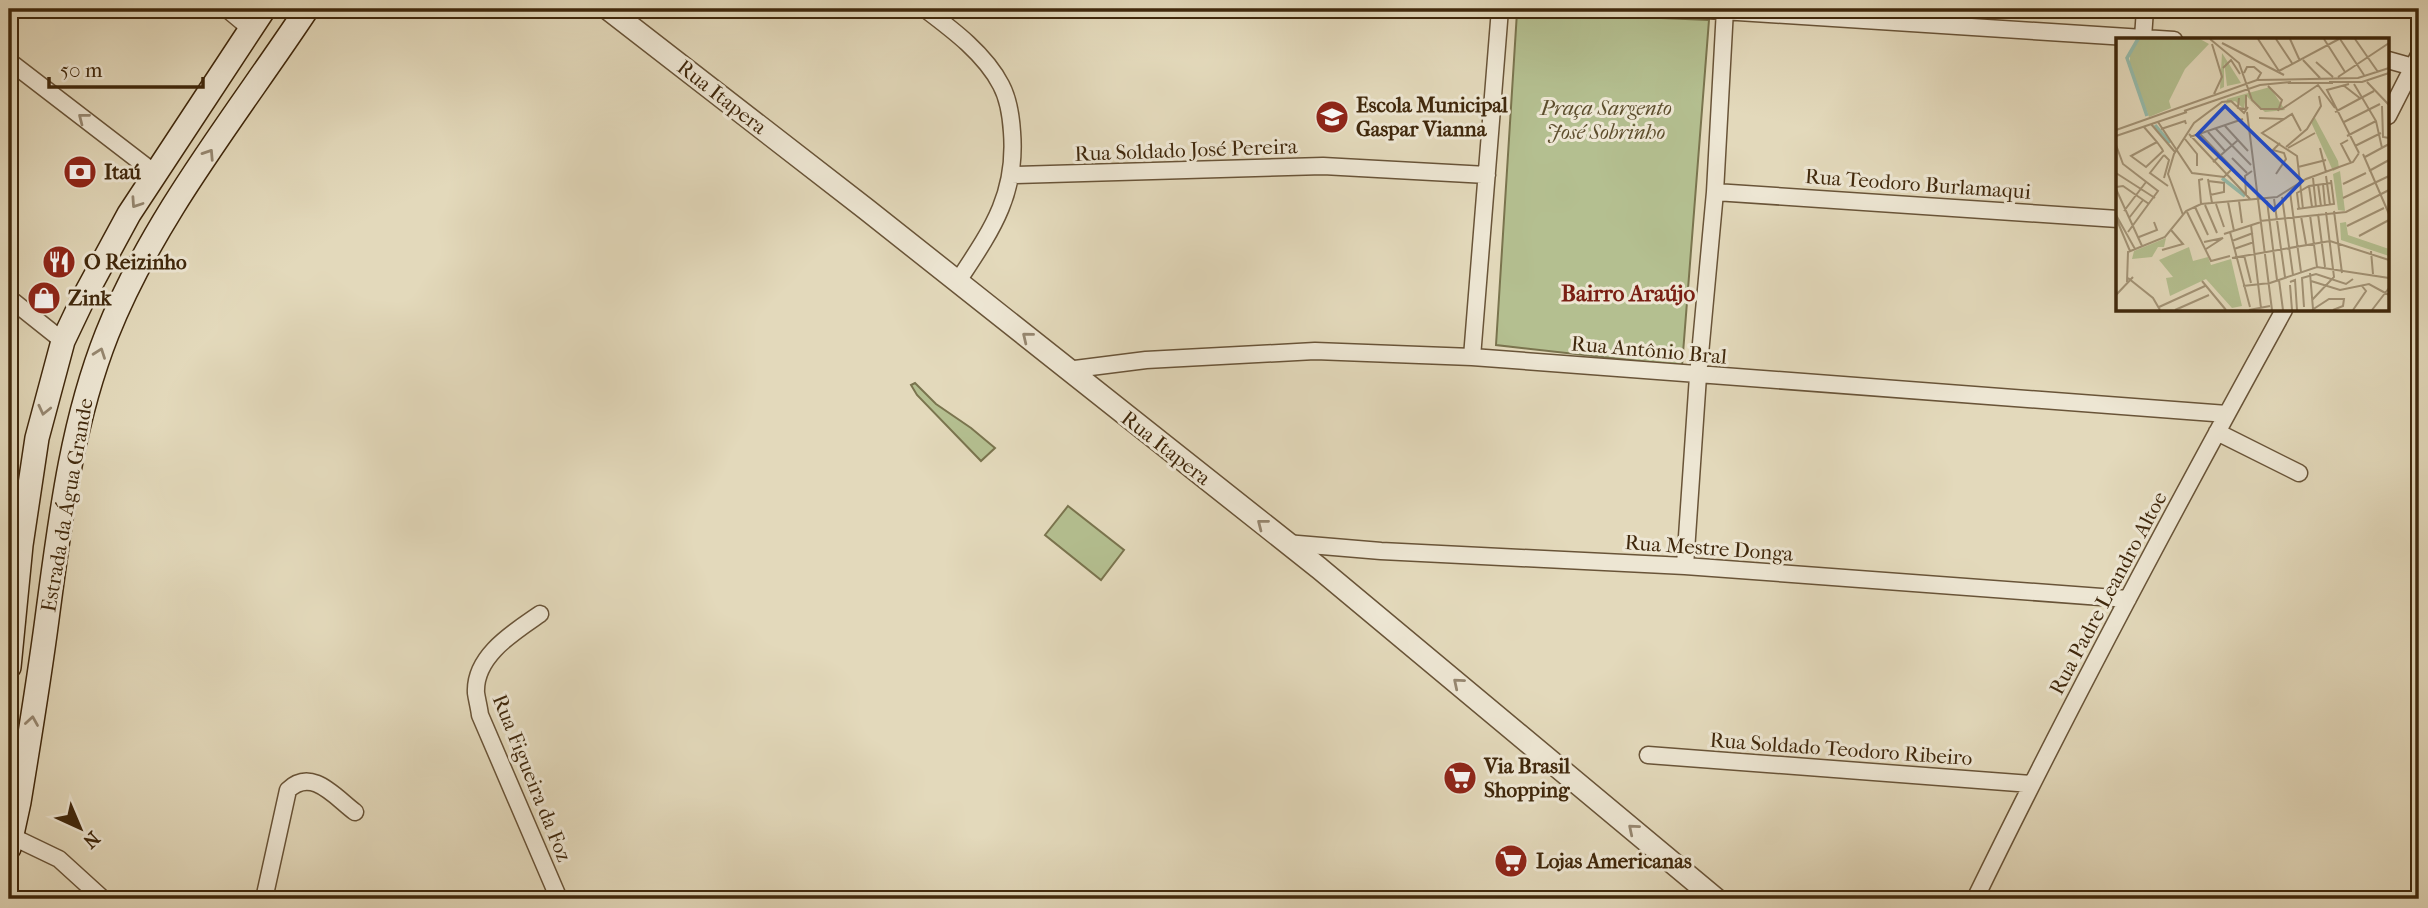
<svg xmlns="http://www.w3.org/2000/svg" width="2428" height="908" viewBox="0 0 2428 908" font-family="'IM FELL French Canon',serif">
<rect width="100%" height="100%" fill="#e3d9bb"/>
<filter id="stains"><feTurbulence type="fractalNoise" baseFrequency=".00286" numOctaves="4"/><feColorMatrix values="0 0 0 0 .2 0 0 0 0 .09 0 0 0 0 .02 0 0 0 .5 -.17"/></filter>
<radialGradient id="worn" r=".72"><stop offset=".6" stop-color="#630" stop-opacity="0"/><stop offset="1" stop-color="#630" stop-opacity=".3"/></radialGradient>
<!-- green -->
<path fill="#b4bf90" stroke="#7a744e" stroke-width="2" d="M1517 12 1709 20 1682 366 1496 345Z
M915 383 936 404 971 428 995 448 981 461 917 395 911 385Z
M1068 506 1124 550 1101 580 1045 535Z"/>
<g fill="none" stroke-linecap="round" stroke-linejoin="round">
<defs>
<path id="minor" d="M227 9 251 29
M925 9C953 30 985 54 1001 85 1009 100 1011 116 1012 132 1017 195 991 231 958 281
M1691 9 2174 40
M2143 38 2145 9
M2388 60 2413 67
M9 61 156 174
M2388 116 2419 55
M1012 175 1323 166 1487 175
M1715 192 2118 219
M9 298 63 341
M1472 357 1500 9
M1067 370 1146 360 1315 351 1472 357 2227 414
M2217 432 2299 473
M1286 543 1381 551 1685 566 2128 599
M1685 566 1698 376 1715 192 1725 9
M540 614C514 632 474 656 476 693 477 700 479 707 480 715L559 899
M1648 755 2031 784
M9 835 59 859 103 899
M264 899 288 790C312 767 335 797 355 812
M1975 899C2072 700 2177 504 2284 310"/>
<path id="tertiary" d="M608 9 866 209 1319 568 1716 899"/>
<path id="secondary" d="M9 667 21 545 37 438 63 341 84 297 129 214 264 9
M9 848 19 802C29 741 39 680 47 619 60 522 71 425 107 334 153 218 238 113 307 9"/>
</defs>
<!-- minor casing -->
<use href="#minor" stroke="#695438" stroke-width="19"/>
<!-- tertiary casing -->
<use href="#tertiary" stroke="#695438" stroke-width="24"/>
<!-- secondary casing -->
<use href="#secondary" stroke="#40280c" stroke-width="26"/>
<!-- minor -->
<use href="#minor" stroke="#ede6d3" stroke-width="16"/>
<!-- tertiary -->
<use href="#tertiary" stroke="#ede6d3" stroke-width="21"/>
<!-- secondary -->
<use href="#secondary" stroke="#ede6d3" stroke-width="23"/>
</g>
<!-- one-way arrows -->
<defs><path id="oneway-chevron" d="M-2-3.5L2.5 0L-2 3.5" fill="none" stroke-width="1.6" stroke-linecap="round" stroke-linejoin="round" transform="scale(1.75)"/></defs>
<g stroke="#968770">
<use href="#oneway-chevron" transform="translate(83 118) rotate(-142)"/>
<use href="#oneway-chevron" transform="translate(209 154) rotate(-57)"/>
<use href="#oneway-chevron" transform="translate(136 203) rotate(124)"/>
<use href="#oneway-chevron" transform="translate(1027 337) rotate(-141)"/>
<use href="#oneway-chevron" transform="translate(100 353) rotate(-70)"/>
<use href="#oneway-chevron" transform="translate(44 410) rotate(103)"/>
<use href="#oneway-chevron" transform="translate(1262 524) rotate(-142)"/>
<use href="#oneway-chevron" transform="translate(1458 683) rotate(-140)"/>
<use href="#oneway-chevron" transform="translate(32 721) rotate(-81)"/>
<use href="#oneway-chevron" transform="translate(1633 829) rotate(-140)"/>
</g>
<!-- icons -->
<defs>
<symbol id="school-disc" viewBox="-11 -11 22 22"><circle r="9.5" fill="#8f2418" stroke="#ede6d3"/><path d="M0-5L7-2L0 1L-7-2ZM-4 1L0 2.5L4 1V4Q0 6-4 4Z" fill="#fff"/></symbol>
<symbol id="bank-disc" viewBox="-11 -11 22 22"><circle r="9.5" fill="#8f2418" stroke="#ede6d3"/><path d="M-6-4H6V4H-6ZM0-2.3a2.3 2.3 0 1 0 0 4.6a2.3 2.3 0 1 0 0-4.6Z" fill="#fff"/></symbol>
<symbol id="restaurant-disc" viewBox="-11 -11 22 22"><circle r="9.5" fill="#8f2418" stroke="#ede6d3"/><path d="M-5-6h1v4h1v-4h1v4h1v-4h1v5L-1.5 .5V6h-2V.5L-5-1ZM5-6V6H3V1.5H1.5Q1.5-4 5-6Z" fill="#fff"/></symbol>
<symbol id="shop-disc" viewBox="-11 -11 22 22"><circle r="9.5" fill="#8f2418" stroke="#ede6d3"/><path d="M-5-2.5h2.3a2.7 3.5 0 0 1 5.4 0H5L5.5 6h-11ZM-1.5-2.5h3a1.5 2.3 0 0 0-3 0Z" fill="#fff"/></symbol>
<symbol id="supermarket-disc" viewBox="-11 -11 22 22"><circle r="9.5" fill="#8f2418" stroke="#ede6d3"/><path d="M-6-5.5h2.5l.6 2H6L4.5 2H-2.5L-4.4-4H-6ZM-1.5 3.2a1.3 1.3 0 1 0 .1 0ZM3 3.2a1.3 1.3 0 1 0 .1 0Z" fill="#fff"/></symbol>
</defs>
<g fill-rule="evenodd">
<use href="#school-disc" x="1313" y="98" width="38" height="38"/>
<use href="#bank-disc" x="61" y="153" width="38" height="38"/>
<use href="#restaurant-disc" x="40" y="243" width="38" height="38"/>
<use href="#shop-disc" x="25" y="279" width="38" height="38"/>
<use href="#supermarket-disc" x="1441" y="759" width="38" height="38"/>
<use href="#supermarket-disc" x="1492" y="842" width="38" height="38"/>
</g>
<g text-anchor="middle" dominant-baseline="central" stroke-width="6" stroke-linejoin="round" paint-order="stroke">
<!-- street labels -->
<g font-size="21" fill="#40280c" stroke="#ede6d3">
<text transform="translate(722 97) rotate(38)">Rua Itapera</text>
<text transform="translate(1186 150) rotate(-2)">Rua Soldado José Pereira</text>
<text transform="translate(1918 184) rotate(4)">Rua Teodoro Burlamaqui</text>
<text transform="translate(1649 350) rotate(5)">Rua Antônio Bral</text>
<text transform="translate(1166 448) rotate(38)">Rua Itapera</text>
<text transform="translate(67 505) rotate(-80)">Estrada da Água Grande</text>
<text transform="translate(1709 548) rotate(4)">Rua Mestre Donga</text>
<text transform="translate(2108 593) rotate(-62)">Rua Padre Leandro Altoe</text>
<text transform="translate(1841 749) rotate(4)">Rua Soldado Teodoro Ribeiro</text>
<text transform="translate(532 778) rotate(68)">Rua Figueira da Foz</text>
</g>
<!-- poi labels -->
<g font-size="21" font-weight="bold" fill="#40280c" stroke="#ede6d3" text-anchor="start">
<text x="1356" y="105">Escola Municipal<tspan x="1356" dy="24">Gaspar Vianna</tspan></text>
<text x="104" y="172">Itaú</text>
<text x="84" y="262">O Reizinho</text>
<text x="68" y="298">Zink</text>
<text x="1484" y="766">Via Brasil<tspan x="1484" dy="24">Shopping</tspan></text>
<text x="1536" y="861">Lojas Americanas</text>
</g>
<!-- park labels -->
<g font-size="21" font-style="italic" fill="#5d4e2d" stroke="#ede6d3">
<text x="1606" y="108">Praça Sargento<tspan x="1606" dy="24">José Sobrinho</tspan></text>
</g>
<!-- neighbourhood labels -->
<g font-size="23" font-weight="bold" fill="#7a1f14" stroke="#ede6d3">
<text x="1628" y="293">Bairro Araújo</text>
</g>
</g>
<!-- overview -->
<g transform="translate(2116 38)">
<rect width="273" height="273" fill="#e3d9bb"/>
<path d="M23 1H84L93 6 69 31 53 63 55 70 33 79 14 28V16ZM106 15 125 45 111 48 108 23V49L104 51ZM154 49 169 72 149 74 133 60 143 73 130 57 128 71 119 63 110 66 111 61ZM198 78 222 123 223 130 217 133 195 84ZM224 133 229 173 222 172 217 136ZM230 184 232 197 273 211V218L225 202 224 185ZM50 200 48 209H42L36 219 16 221 18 213ZM73 209 77 223 92 219 95 227 115 221 126 268 116 270 90 241 54 258 50 240 57 239 43 222Z" fill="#b4bf90"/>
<path fill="none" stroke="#96bbab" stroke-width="3.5" d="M22 1 11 20 31 78M39 87 54 105M106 140 129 158"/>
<path fill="none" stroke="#a29275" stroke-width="2" d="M94 1 123 25 136 62 145 71H166L202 47 219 70M142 1 163 33M160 1 176 25M174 1 184 23M208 1 229 34M224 1 248 37M239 1 262 34M106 5 168 37M96 6 106 39 98 56M187 22 204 40M200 24 217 39M107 30 115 22 124 36M163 33 223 1M128 35 131 29H138L145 35 141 42M222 39 273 5M213 44H246L273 35M251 44 273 67M172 45H217M233 46 211 52 243 115M238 46 260 83 266 110M227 47 245 61M152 48 166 62 162 73M123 60 122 70 130 71V57M266 68 267 99 273 100M68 73 144 47 175 44M131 74 156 272M219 74 258 53M143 80 168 81 146 95 181 118 187 171M168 81 176 76 185 93M42 84 76 135 108 139 115 132M228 84 264 66M35 86 59 114M109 88 132 113M28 89 41 104 46 111 47 113 30 129 15 118 41 104M45 91 69 83 70 86M100 91 135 127M0 92 141 42 242 40 273 30M92 94 109 113M83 95 129 143M73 96 134 161M0 98 71 74M231 98 260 83M74 99 127 81M69 101 81 116V128M232 102 225 106 235 125M0 107 7 126 42 153 12 194M239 108 265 95M170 109 191 91 205 68 203 58M172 110 199 95M204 110 210 134M247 116 273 176M48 117 34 135 52 148M48 117 53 122 48 140M249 119 273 106M116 120 131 135M97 124 122 102M182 129 210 122M253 133 273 122M0 135 39 160M160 136 170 121 168 115 157 112 164 105M210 138 214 167M197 140 200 169M92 141 96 165M92 143 108 145V154L94 157M202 146 205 168M207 146 209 168M227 146 250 135M193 148 196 169M0 149 7 148 33 166M0 151 26 208M174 154 185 234M130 157 129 138 136 133M166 159 177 237M227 160 273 138M158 161 169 239M123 163 126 185M151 163 161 242M112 164 118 193M85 166 83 142 87 141M100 166 108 189M89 167 101 195M79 169 92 197M181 171 218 166 215 142M183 171 181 155 193 148 215 145M8 173 30 144M218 173 226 235M71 174 95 223 114 218M202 176 209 229M0 177 19 211M67 177 52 136 58 116 78 85 106 64 115 63 128 75 132 69M194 177 201 229M185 178 190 206M0 180 14 213M13 180 27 162M144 183 230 174 273 152M135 187 145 270M231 188 268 170M114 194 134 269M108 196 145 184M243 198 273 182M23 199 41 192 38 184M116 203 137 195M88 204 107 200 90 211M118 211 138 204M46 212 67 206 55 192M255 213 257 236M128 217 135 245M116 220 214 203 273 222M194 235 197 271M12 240 37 260 44 272M163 242 167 272M86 243 110 272M195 243 224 252 253 246 273 257M11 244 12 214 49 199 70 173 85 166 161 159 190 141 237 124 243 115M174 244 179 242 181 272M174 247 176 272M127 248 154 245 201 229 273 240M0 257 17 239M196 262 218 239 210 174M43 269 89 248M188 269 186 240 200 236 230 246 237 241M59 272 93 257M133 272 154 268M196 272 213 261H228L227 268 217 272M237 272 250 253 246 248M256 272 273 250"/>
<path fill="#1d4ed8" fill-opacity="0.15" stroke="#1d4ed8" stroke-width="3.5" d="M109 68 186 143 158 172 81 97Z"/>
<rect width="273" height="273" fill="none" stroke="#40280c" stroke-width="3.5"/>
</g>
<!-- margin -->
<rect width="2428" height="908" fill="none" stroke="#e3d9bb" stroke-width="35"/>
<rect x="10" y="10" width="2407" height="887" fill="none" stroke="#40280c" stroke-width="3.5"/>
<rect x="18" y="18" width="2393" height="873" fill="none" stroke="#40280c" stroke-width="2"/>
<!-- north arrow -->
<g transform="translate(80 828) rotate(136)" stroke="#ede6d3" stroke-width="5" paint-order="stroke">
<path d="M0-5L12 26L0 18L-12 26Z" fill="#40280c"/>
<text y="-10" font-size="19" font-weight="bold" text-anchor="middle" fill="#40280c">N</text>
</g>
<!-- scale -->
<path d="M49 77v10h154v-10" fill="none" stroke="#40280c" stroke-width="3.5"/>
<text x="60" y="77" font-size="21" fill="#40280c" stroke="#ede6d3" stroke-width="5" paint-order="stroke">50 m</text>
<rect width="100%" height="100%" filter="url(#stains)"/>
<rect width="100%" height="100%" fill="url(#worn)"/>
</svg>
